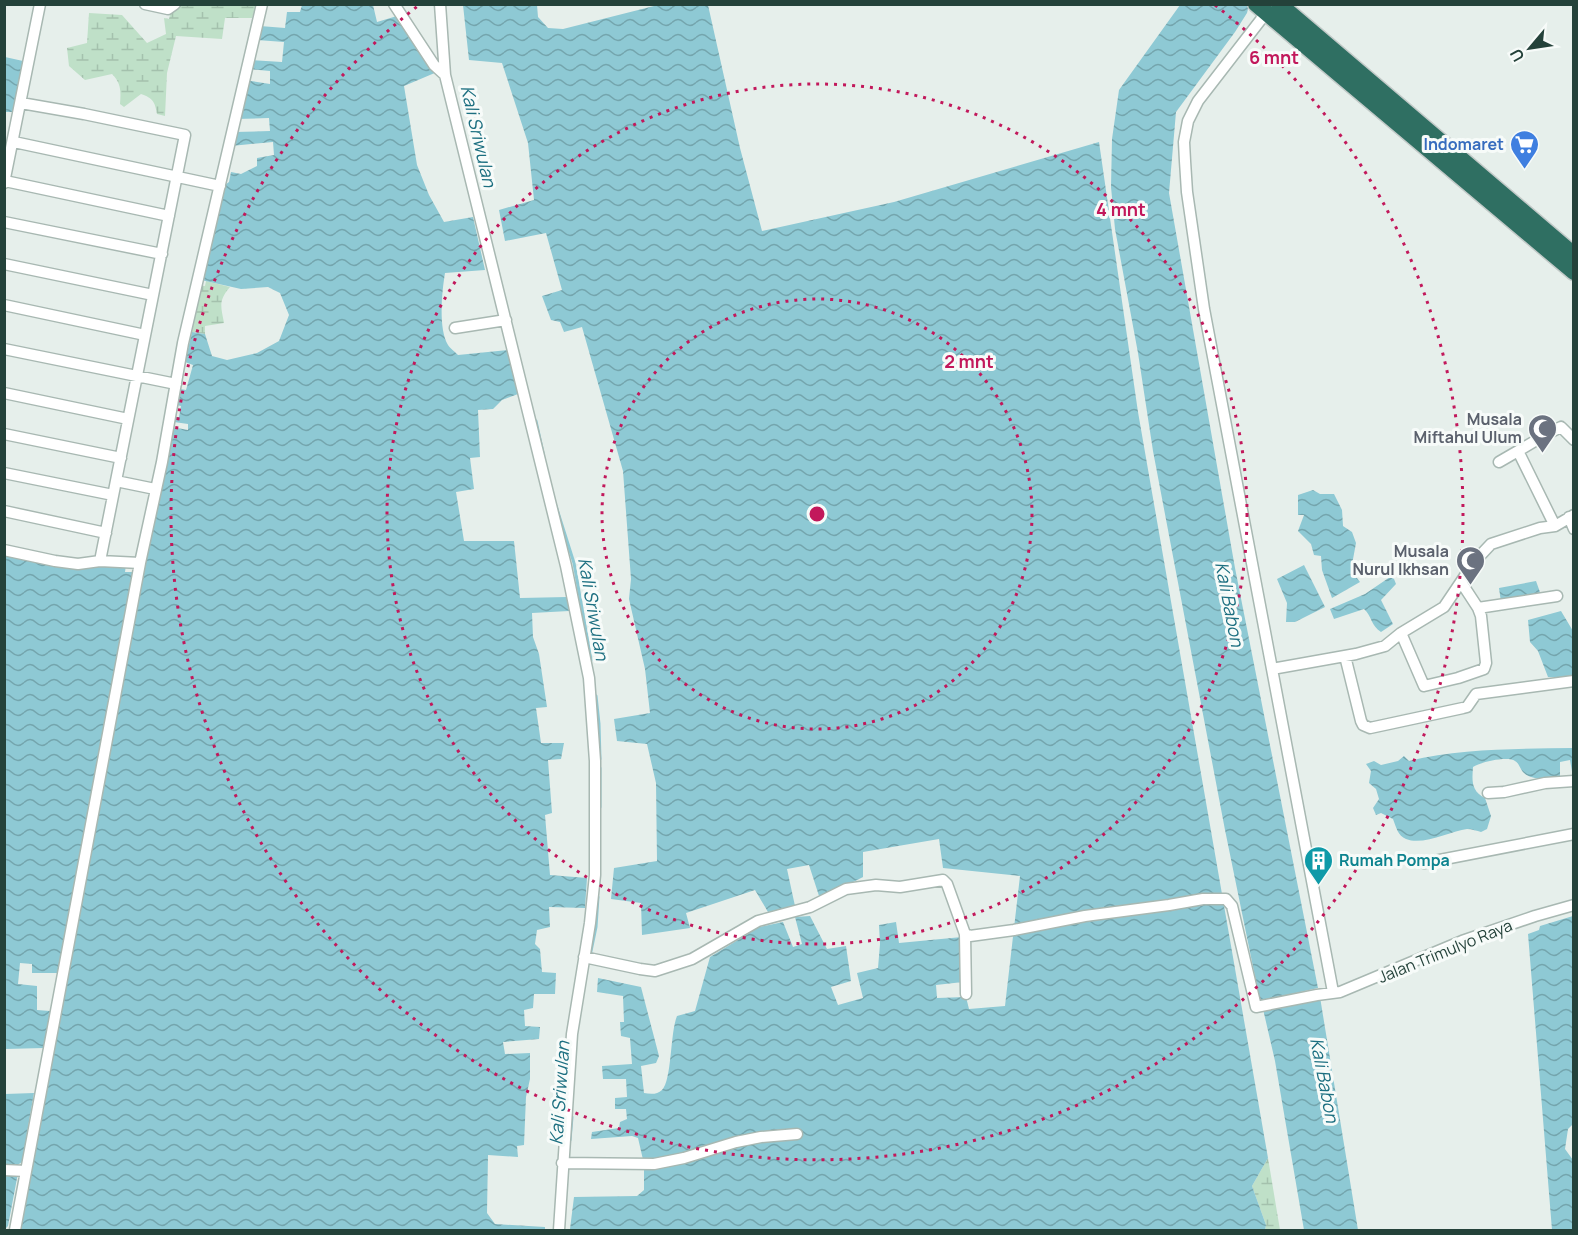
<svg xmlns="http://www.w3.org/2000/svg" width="1578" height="1235" viewBox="0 0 1578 1235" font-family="Manrope,sans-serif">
<defs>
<pattern id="wetland-marsh" width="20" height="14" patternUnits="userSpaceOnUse" patternTransform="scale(1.5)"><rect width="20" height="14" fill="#bfe0c8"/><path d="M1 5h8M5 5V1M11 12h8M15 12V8" fill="none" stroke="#a4c1ad"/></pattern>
<pattern id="water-waves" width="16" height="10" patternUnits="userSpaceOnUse" patternTransform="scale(1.5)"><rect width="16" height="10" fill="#8ec9d4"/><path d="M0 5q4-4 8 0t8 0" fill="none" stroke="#74a5ad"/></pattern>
</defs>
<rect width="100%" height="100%" fill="#e6efeb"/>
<!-- wetland -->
<path fill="url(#wetland-marsh)" d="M179 5H256L252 18H225L222 39 176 36 167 73 165 116 157 114C155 102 153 98 141 94L124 107 120 104C121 91 121 83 112 74L85 80 69 66 67 48 87 43 89 13 122 15 147 43 166 34 164 18 169 19 171 11 178 10Z
M206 281 230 287C218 301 221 306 224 323L205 326V334L192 332 199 285 205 286Z
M1268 1158 1280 1230H1265L1266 1225 1252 1186Z"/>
<!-- water -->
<path fill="url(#water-waves)" d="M302 5H373L377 22 397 16 437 72 404 86 417 165 429 195 444 222 473 217 485 270 445 273C442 291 438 328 448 345 450 348 455 352 458 355L508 350 518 394 502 400 493 409 478 410 480 457 470 458 474 489 456 492 464 541H514L520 598 567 597 569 611 532 613 533 637 539 654 547 707 536 708 541 743H564L561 759 548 760 552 813 545 815 550 875 587 878 585 908 549 907 550 927 537 930 535 944 540 949 542 972 556 973 555 994H534L533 1008 524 1010 525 1026 540 1027 539 1039 503 1042 505 1054 530 1053V1079L526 1097 524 1145 517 1146 518 1157 488 1155 487 1213 495 1224 545 1227V1230H18L172 427 188 430V424L174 422V417H179L181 406 176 405 180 389 186 390 193 365 185 362 192 332 205 334 212 356 227 360 257 353 279 341 289 315 280 293 268 287 241 289 201 280 222 187 229 182 231 172 241 174 257 166V158L274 155 273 142 231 146 234 132 270 131 269 118 236 119 245 80 270 84V71L248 69 249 60 282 62 284 42 257 40 260 26 285 28 287 12H300Z
M463 5H537L538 17 548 28 563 29 658 5H708L740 148 762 231 894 202 1099 142 1138 412 1268 1158 1252 1186 1266 1225 1265 1230 570 1229 574 1197 637 1196 644 1190V1164L638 1138 632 1136 591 1139 592 1132 619 1128 620 1122 627 1119 626 1109H615V1098L627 1097 626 1079H603L602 1066 632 1064 630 1038 621 1036 620 1022H624L623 996 597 992 598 978 641 987 659 1056 656 1063 641 1066 644 1093C650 1094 657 1095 662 1090 672 1080 670 1033 677 1016L695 1011 710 957 759 927 783 922 793 947 802 944 795 917 810 916 827 949 846 946 851 981 831 987 838 1005 863 998 857 973 878 968 880 944 879 925 896 922 899 943 962 937 963 982 936 985 937 998 966 997 969 1009 1005 1006 1020 876 943 868 939 839 863 852V877L820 899 809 865 787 869 795 906 768 912 755 890 686 913 690 928 642 935 641 903 611 899 614 868 657 861 656 783 647 744 617 741 614 719 650 713 645 669 629 599 631 579 623 471 582 327 564 332 560 322 551 320 542 296 562 290 546 233 505 241 499 210 534 200 528 143 502 63 469 60Z
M1180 5H1249L1247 13 1235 32 1176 112 1169 193 1235 568 1318 988 1260 1001 1225 830 1153 451 1138 353 1115 229 1111 187 1112 139 1119 90Z
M5 57 23 61 14 112H5Z
M1313 490 1320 494H1334L1342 510 1343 526 1352 532 1356 543 1351 570 1360 582 1332 598 1322 570 1321 556 1314 555 1311 544 1298 531 1304 515H1298V495Z
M4 554 78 570 102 565H126L125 572H133L58 973H32V964L20 963 18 984 37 986V1010L50 1011 44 1048 5 1049Z
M1304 565 1325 607 1295 622H1286L1287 603 1277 579Z
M1390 577 1394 579 1396 584 1381 600 1393 624 1381 632C1371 626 1372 616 1364 609L1334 619 1330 609 1365 594Z
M1536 581 1541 595 1501 602 1499 588Z
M1561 611 1573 631V678L1548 677 1538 651 1530 642 1528 620Z
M1573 748V777L1570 760 1560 762V776C1552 781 1531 780 1524 773 1520 769 1519 763 1515 761 1508 756 1480 762 1473 767 1472 781 1471 791 1485 798L1491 816 1487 829 1481 832C1477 831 1472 829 1467 829 1451 831 1423 846 1406 839 1398 836 1396 827 1393 819L1381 813 1376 815 1373 808 1379 799 1376 789 1369 783 1371 771 1366 764 1374 761 1381 765 1398 761 1404 756 1409 761C1462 748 1519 749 1573 748Z
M1573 916 1574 1123 1568 1129 1565 1149 1573 1160V1230H1552L1528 934 1539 930 1540 926Z
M1320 997 1358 1230H1304L1275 1061 1263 1009Z
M34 1093 22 1162 16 1166H5V1094Z
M5 1173H18L8 1226 5 1229Z"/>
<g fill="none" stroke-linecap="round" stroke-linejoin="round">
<!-- stream -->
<path stroke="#8ec9d4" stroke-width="3" d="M536 421 543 453
M556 506 574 563 591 660
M596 696 599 724 600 759
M600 807V768
M590 956 596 927 598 897
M570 1140 572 1117"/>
<defs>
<path id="minor" d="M145 4 168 9 175 4
M394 4 434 65 445 75
M440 4 445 75 566 566 589 678 595 761V875L590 923 572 1034 559 1230
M1266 13 1198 101 1188 121 1184 142 1185 161 1187 192 1204 309 1333 992
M21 103 84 114 185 135 100 561
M14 142 220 186
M5 181 169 216
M4 183 40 4
M4 222 162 254
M4 264 153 295
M4 305 145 335
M455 328 506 320
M4 349 176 384
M4 393 128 419
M4 434 121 458
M1518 451 1545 435 1561 427 1574 440
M1499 462 1518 451 1555 526
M4 473 113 495
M116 481 155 489
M4 511 106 533
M1569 517 1574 529
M4 550 55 561 78 564 100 561 140 563
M1478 608 1557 596
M1401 633 1424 686 1458 678 1484 669 1486 663 1481 616 1478 608 1461 582
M1345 656 1361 721 1363 725 1370 728 1463 708 1467 707 1476 694 1574 681
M1272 669 1356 654 1385 646 1401 633 1444 607 1475 561 1491 544 1540 528 1555 526 1574 515
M1488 793 1504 792 1545 783 1574 781
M1424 863 1574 834
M965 934 966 994
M584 957 640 969 655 971 692 959 758 921 810 907 846 889 876 885 900 887 943 880 947 884 965 934 970 936 1014 930 1085 916 1169 905 1203 899H1226L1232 906 1256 1007 1317 995 1340 992 1462 941 1535 916 1574 905
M562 1163 654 1164 684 1158 736 1142 761 1137 797 1134
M4 1170 26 1171
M15 1230 140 563 162 462 183 343 262 4"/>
<path id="highway" d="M1256 4 1574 272
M1279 4 1574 255"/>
</defs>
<!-- minor casing -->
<use href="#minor" stroke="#a8b8b2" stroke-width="13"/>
<!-- highway casing -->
<use href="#highway" stroke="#c2cac8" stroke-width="19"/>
<!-- minor -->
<use href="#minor" stroke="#fff" stroke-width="10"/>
<!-- highway -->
<use href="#highway" stroke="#2f6f62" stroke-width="16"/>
</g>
<!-- distance rings -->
<g fill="none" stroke="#c2185b" stroke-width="3" stroke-dasharray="3 6">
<circle cx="817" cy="514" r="215"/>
<circle cx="817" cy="514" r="430"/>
<path d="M1215 5A646 646 0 1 1 419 5"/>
</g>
<!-- icons -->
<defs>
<symbol id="supermarket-pin" viewBox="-11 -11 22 30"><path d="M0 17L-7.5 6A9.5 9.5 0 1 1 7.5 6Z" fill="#3f7fe0" stroke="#f7fbf9"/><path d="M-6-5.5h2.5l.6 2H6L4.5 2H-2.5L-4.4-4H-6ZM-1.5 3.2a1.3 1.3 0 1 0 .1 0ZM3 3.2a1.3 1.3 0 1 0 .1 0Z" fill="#fff"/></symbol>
<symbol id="mosque-pin" viewBox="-11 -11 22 30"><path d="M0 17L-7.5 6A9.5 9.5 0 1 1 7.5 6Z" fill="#6b7280" stroke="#f7fbf9"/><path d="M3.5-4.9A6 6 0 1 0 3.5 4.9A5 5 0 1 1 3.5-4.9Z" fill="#fff"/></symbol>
<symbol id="building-pin" viewBox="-11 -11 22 30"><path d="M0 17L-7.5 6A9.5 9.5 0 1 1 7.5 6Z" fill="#0f9aa8" stroke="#f7fbf9"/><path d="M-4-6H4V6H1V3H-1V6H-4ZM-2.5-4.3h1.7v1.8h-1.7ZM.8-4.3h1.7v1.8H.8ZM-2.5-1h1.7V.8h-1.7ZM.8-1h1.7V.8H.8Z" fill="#fff"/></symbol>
</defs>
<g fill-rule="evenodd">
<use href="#supermarket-pin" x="1508" y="128" width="33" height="45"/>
<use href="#mosque-pin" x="1526" y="412" width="33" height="45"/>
<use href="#mosque-pin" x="1454" y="544" width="33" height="45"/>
<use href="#building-pin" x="1302" y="844" width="33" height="45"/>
</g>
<g text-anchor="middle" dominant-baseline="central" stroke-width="6" stroke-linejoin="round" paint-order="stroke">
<!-- shop labels -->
<g font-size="16" font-weight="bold" fill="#366cbe" stroke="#f7fbf9" text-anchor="end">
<text x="1504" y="144">Indomaret</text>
</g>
<!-- worship labels -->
<g font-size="16" font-weight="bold" fill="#5b616d" stroke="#f7fbf9" text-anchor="end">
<text x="1522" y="419">Musala<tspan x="1522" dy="18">Miftahul Ulum</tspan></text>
<text x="1449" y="551">Musala<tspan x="1449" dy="18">Nurul Ikhsan</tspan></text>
</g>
<!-- culture labels -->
<g font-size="16" font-weight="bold" fill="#0d838f" stroke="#f7fbf9" text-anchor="start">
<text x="1339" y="860">Rumah Pompa</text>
</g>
<!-- street labels -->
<g font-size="16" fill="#24423a" stroke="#f7fbf9">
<text transform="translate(1445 951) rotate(-22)">Jalan Trimulyo Raya</text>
</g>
<!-- water labels -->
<g font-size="18" font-style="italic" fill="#1c6f80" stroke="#f7fbf9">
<text transform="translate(479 136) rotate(77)">Kali Sriwulan</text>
<text transform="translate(1230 604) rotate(79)">Kali Babon</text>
<text transform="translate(594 609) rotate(80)">Kali Sriwulan</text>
<text transform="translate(1325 1080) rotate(79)">Kali Babon</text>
<text transform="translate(559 1093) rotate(-86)">Kali Sriwulan</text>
</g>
</g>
<circle cx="817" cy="514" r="9" fill="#c2185b" stroke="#f7fbf9" stroke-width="3"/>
<g font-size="18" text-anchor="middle" font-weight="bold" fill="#c2185b" stroke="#f7fbf9" stroke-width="6" stroke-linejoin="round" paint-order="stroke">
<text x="1274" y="64">6 mnt</text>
<text x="1121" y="216">4 mnt</text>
<text x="969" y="368">2 mnt</text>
</g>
<!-- border -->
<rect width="1578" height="1235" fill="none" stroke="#24423a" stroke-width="12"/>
<!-- north arrow -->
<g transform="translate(1530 48) rotate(241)" stroke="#f7fbf9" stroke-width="4.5" paint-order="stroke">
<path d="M0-4.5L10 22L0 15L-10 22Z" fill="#24423a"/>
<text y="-9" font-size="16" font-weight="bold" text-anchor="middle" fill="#24423a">U</text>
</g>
</svg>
